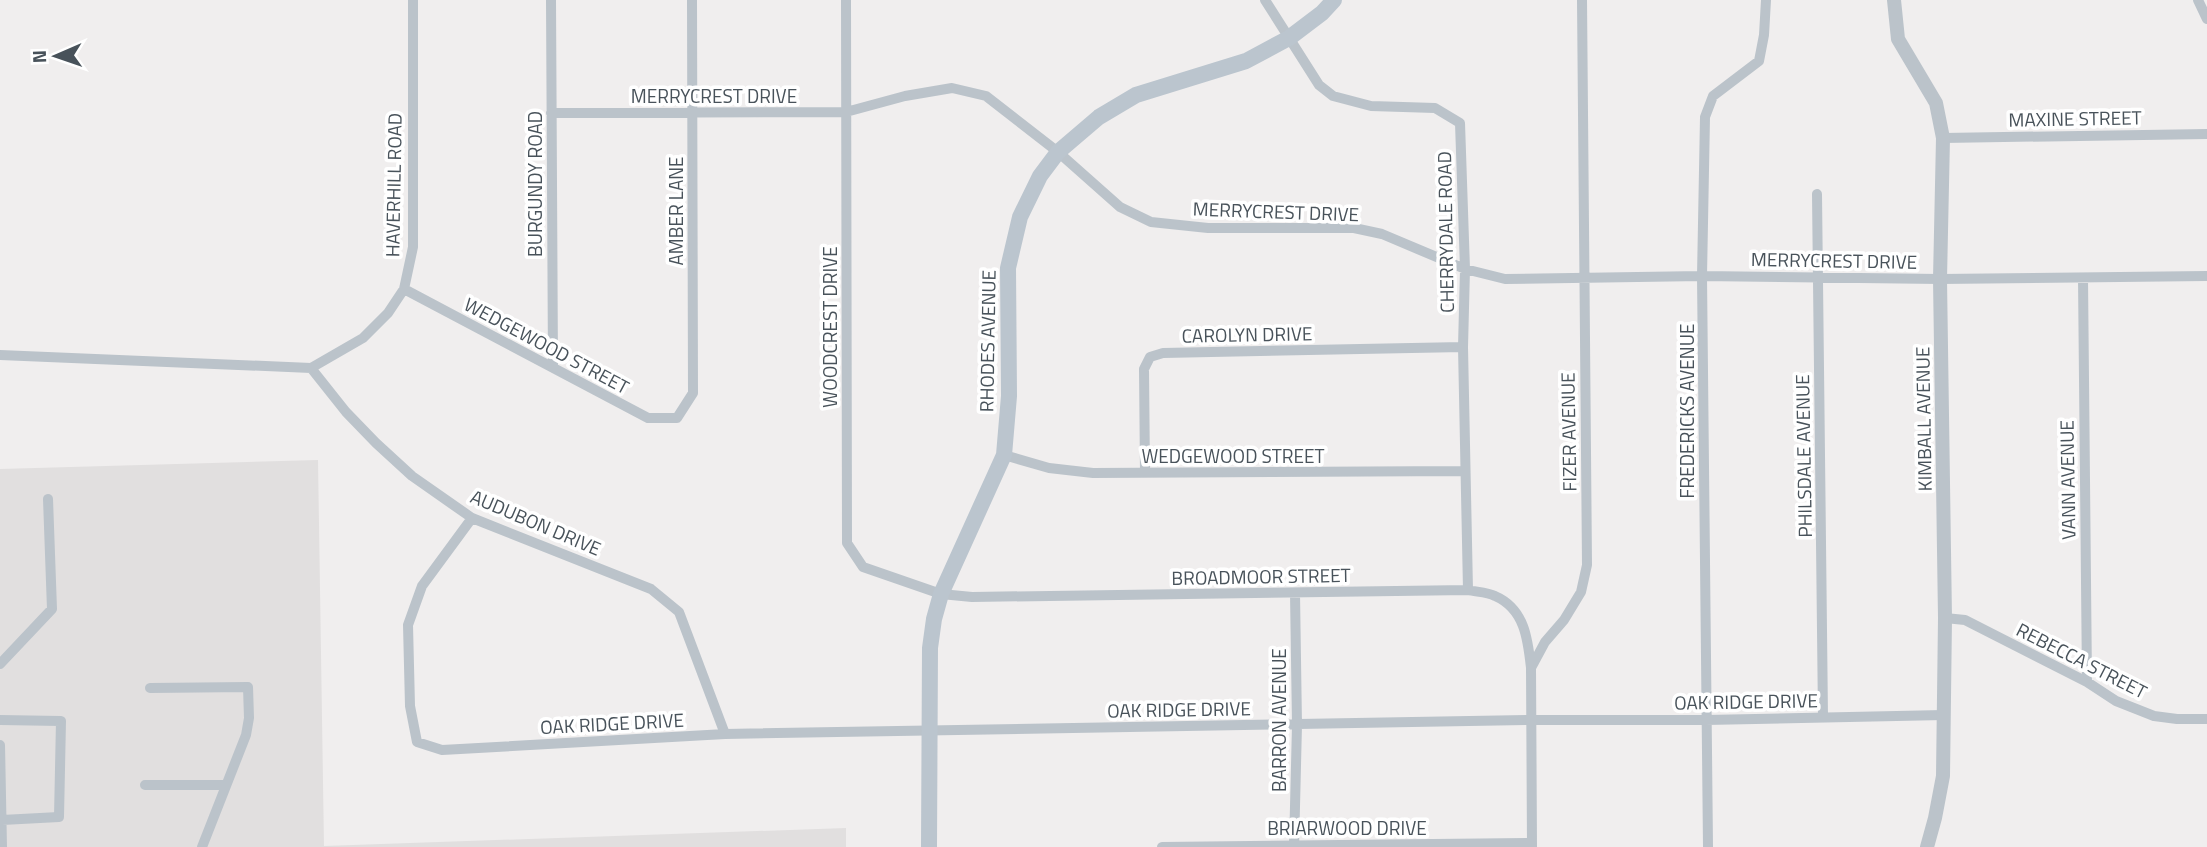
<svg xmlns="http://www.w3.org/2000/svg" width="2207" height="847" viewBox="0 0 2207 847" font-family="'Titillium Web',sans-serif">
<rect width="100%" height="100%" fill="#f0eeee"/>
<!-- education -->
<path fill="#e1dfdf" d="M318 460 324 846 846 828V847H0V469Z"/>
<g fill="none" stroke-linecap="round" stroke-linejoin="round">
<!-- minor -->
<path stroke="#bbc3ca" stroke-width="10" d="M551 0 553 367
M846 0 847 543 863 567 941 594 972 597 1468 590C1476 592 1487 592 1495 596 1525 609 1528 640 1531 668
M1265 0 1319 85 1333 96 1371 106 1435 108 1460 123 1465 269 1463 347 1468 590
M2198 0 2207 19
M551 113 846 112 905 96 952 88 986 96 1058 152 1120 207 1151 222 1208 228H1354L1382 234 1465 269 1505 279 1702 276 1940 279 2207 276
M1943 138 2207 134
M1817 194 1823 717
M2083 278 2087 682
M404 289 648 418H677L693 393 692 0
M0 355 311 368 346 412 376 443 412 476 472 518 651 589 679 612 725 734
M311 368 363 338 388 313 404 289 413 247V0
M1004 455 1049 468 1093 473 1465 471
M1145 473 1144 369 1150 357 1163 353 1463 347
M472 518 422 586 408 625 410 706 417 742 442 750 725 734 1530 720H1706L1944 715
M1945 618 1965 620 2087 682 2116 701 2154 716 2177 719H2207
M0 664 52 609 48 499
M150 688 248 687 249 718 246 735 202 847
M0 720 61 721 59 817 2 820
M0 745 2 847
M145 785H226
M1162 847 1532 843
M1294 847 1297 725 1295 593
M1532 847 1531 668 1545 642 1564 620 1581 592 1587 565 1582 0
M1708 847 1702 276 1705 117 1713 96 1759 61 1764 35 1766 0"/>
<!-- tertiary -->
<path stroke="#bbc3ca" stroke-width="14" d="M1894 0 1898 39 1936 103 1943 138 1940 279 1945 618 1943 776 1935 818 1927 847"/>
<!-- secondary -->
<path stroke="#bbc5ce" stroke-width="16" d="M929 847 930 648 934 619 941 594 1004 455 1009 396 1008 268 1020 217 1040 176 1058 152 1099 117 1136 95 1246 61 1289 38 1322 13 1334 0"/>
</g>
<g text-anchor="middle" dominant-baseline="central" stroke-width="7" stroke-linejoin="round" paint-order="stroke">
<!-- street labels -->
<g font-size="19" fill="#48525a" stroke="#fff">
<text x="714" y="95">MERRYCREST DRIVE</text>
<text transform="translate(2075 118) rotate(-1)">MAXINE STREET</text>
<text transform="translate(534 184) rotate(-90)">BURGUNDY ROAD</text>
<text transform="translate(393 185) rotate(-89)">HAVERHILL ROAD</text>
<text transform="translate(675 211) rotate(-90)">AMBER LANE</text>
<text transform="translate(1276 211) rotate(2)">MERRYCREST DRIVE</text>
<text transform="translate(1445 232) rotate(-91)">CHERRYDALE ROAD</text>
<text transform="translate(1834 260) rotate(1)">MERRYCREST DRIVE</text>
<text transform="translate(829 327) rotate(-90)">WOODCREST DRIVE</text>
<text transform="translate(1247 334) rotate(-1)">CAROLYN DRIVE</text>
<text transform="translate(987 341) rotate(-89)">RHODES AVENUE</text>
<text transform="translate(547 345) rotate(28)">WEDGEWOOD STREET</text>
<text transform="translate(1686 411) rotate(-90)">FREDERICKS AVENUE</text>
<text transform="translate(1923 419) rotate(-91)">KIMBALL AVENUE</text>
<text transform="translate(1568 432) rotate(-91)">FIZER AVENUE</text>
<text x="1233" y="455">WEDGEWOOD STREET</text>
<text transform="translate(1803 456) rotate(-91)">PHILSDALE AVENUE</text>
<text transform="translate(2067 480) rotate(-91)">VANN AVENUE</text>
<text transform="translate(536 522) rotate(23)">AUDUBON DRIVE</text>
<text transform="translate(1261 576) rotate(-1)">BROADMOOR STREET</text>
<text transform="translate(2082 660) rotate(27)">REBECCA STREET</text>
<text transform="translate(1746 701) rotate(-1)">OAK RIDGE DRIVE</text>
<text transform="translate(1179 709) rotate(-1)">OAK RIDGE DRIVE</text>
<text transform="translate(1278 720) rotate(-90)">BARRON AVENUE</text>
<text transform="translate(612 723) rotate(-3)">OAK RIDGE DRIVE</text>
<text x="1347" y="827">BRIARWOOD DRIVE</text>
</g>
</g>
<!-- north arrow -->
<g transform="translate(56 56) rotate(268)" stroke="#ffffff" stroke-width="5" paint-order="stroke">
<path d="M0-5L12 26L0 18L-12 26Z" fill="#48525a"/>
<text y="-10" font-size="19" font-weight="bold" text-anchor="middle" fill="#48525a">N</text>
</g>
</svg>
